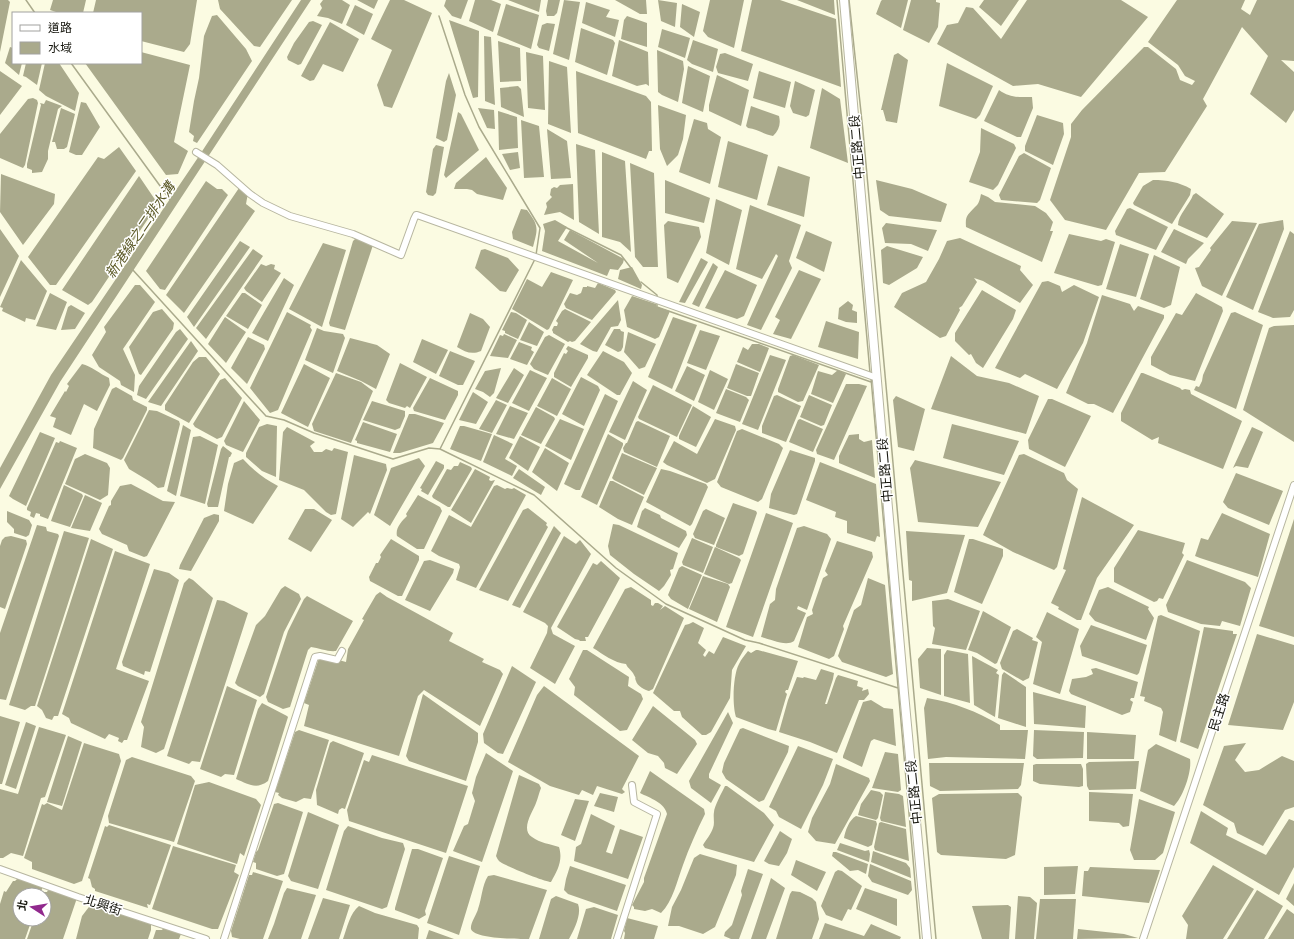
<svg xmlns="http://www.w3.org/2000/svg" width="1294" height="939" viewBox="0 0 1294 939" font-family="Merriweather,'Noto Sans TC',serif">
<rect width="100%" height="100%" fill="#fbfbe2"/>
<!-- water -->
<path fill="#aaaa8c" d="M0 0H8L10 2 0 52Z
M53 0H86L83 13H59L50 10Z
M96 0H197L190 44 184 52 141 41V13H93Z
M218 0H292L260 47 254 46 220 9Z
M301 0H311L60 382 0 489V468L51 375 197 159Z
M323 0H342L350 5 342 24 328 18 317 16 322 8 320 4Z
M357 0H378L374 9Z
M390 0H404L432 13 392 108 384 106 377 85 392 50 371 39Z
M446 0H468L461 19 452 16 444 6Z
M475 0H491L501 4 493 32 469 21Z
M508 0H541L539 12Z
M548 0H560L557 13 554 16H547L546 11Z
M564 0 580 2 569 60 553 54Z
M615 0H646L647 14H640Z
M658 0 677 3 675 27 661 21Z
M710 0H744L734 48 708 37 703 31Z
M752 0H780L836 19 841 87 741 51Z
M797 0H834L835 15Z
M882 0H908L901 28 876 14 881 1Z
M911 0H936V2L940 3 938 27 929 43 903 30Z
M984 0H1019L1001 26 979 7Z
M1027 0H1121L1148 17 1081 97 1038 84 1013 86 937 44 947 25 958 23 966 7 973 8 1001 39Z
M1177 0H1245L1241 9 1250 15 1257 0H1294V61L1281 60 1294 72V110L1286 123 1250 94 1268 56 1242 27 1203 99 1207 106 1165 172 1139 173 1106 230 1065 220 1050 200 1071 137V124L1082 110 1144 47H1148L1176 69 1180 80 1192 85 1195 81 1185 76 1178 65 1148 42Z
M586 2 610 10 606 17 619 20 615 37 582 23Z
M506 4 539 15 531 49 497 35Z
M682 4 700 12 694 37 680 27Z
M355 5 373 14 364 35 346 25Z
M217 15 246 49 252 61 197 143 193 141 194 136 189 132 194 101 199 78 204 36 212 16Z
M627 16 647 23V47L621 39 624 20Z
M449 20 479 31 478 97 473 98Z
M313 21 322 25 301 64 298 65 288 60 287 57 294 43 309 22Z
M330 22 359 39 343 72 323 64 314 80 310 81 301 76Z
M547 23 555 24 549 51 539 48 537 45 542 25Z
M581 28 613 40 615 43 607 75 575 62Z
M662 29 690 38 685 58 658 47Z
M484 36 491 37 495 105 485 101Z
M619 40 648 52 649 86 646 84 637 86 612 76Z
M693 40 718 49 713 72 692 64 687 60Z
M498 41 520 48 521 81 500 82Z
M10 47 13 48V63H22L19 75 5 63Z
M657 50 683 61 684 69 678 102 662 95 658 92Z
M141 52 190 65 174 142 188 151 178 174 166 175 85 63H141Z
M526 52 543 56 545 110 528 108Z
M725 53 753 64 748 81 718 73 716 67 720 54Z
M898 53 908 60 897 123 886 121 883 110H881L894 55Z
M549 61 567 67 571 133 548 124Z
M26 63H42L37 85 26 77 23 76Z
M45 63H59L79 93 75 111 46 96 39 90Z
M947 63 993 86 980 115 976 119 939 106Z
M688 66 710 76 703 112 682 103Z
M0 71 22 86 0 115Z
M576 71 646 96 651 102 652 151H649L646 159 578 133Z
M759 71 791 82 785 108 753 98Z
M449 73 456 95 447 140 444 142 436 138 446 81Z
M717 75 749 90 741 126 709 111V105Z
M795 81 815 90 809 115 806 117 793 113 790 106Z
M518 86 521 89 524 117 501 107 500 88Z
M822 88 840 99 848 163 810 148Z
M999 90C1010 98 1018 97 1032 97L1033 108 1021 137H1017L984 121Z
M33 98 37 100 38 103 25 165 23 168 0 158V134L28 99Z
M46 100 62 106 58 109 48 151V159L42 172 32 173V170L27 168V164L41 105 40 103 44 104Z
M81 102 86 103 100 127 82 155H76L69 152Z
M658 105 686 115 683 139 678 155 667 166 660 149Z
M751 106 779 116C781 124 779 130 773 136 763 134 757 129 748 128L746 126Z
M61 108 75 114 67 147 64 149H57L55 142H52Z
M478 108 494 110 495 129 487 128Z
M498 111 517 117 518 148 499 150Z
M458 112 461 114 479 150 446 178 444 175Z
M1037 115 1063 123 1064 134 1053 165 1025 151V146Z
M694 119 707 123 708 129 721 137 710 184 679 172Z
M521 120 539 126 544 177 524 178Z
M981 128 1014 144 1016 148 998 185 993 190 969 182 980 152Z
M547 129 567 141 571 178 551 179Z
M728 141 768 155 757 200 718 187Z
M576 144 595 150 599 234 579 222Z
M436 145 444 147 436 193 433 196 428 195 426 192 433 149Z
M119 147 136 171 56 285H50L28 257 98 157 104 159Z
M518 152 520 168 510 170 502 154Z
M602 152 625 161 631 252 620 242 602 237Z
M1024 153 1051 168 1040 200 1037 203 1001 200 999 195 1019 156Z
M486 157 507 188 503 200 477 194 472 190 467 189H454L456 183Z
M630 163 654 173 658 267H643L635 257Z
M778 166 810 177 804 217 767 205Z
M1 174 55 194 54 204 23 245 0 212Z
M139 176 158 204 92 302 88 305 62 290Z
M665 180 710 198 704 223 665 213Z
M876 180 912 189 947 204 941 222 889 216 880 210Z
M1153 180C1167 180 1179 182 1191 189L1190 195 1172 224 1134 205 1133 203 1143 186Z
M206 181 217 189H222L228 195 165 290 160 289 146 271Z
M573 184 574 220 560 212 544 215 547 207 546 203 552 197 550 195 551 189 554 187 557 188 560 185Z
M239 188 248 193 246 204 255 211 184 313 166 295Z
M1196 193 1224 214 1207 238 1178 225C1178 215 1190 204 1193 195Z
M981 194 988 197 995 202 1035 206 1046 213 1053 222 1050 231H1053L1042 262 966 227C965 215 968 215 975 207 979 204 980 199 981 194Z
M716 199 742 210 729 265 706 253Z
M750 205 801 225 789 261 792 268 761 330 747 325 778 256 776 254 762 279 736 269Z
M1130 208 1168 227 1156 250 1116 235 1115 231 1127 209Z
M521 209 527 210C539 226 538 228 533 247L513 239 512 232Z
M555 220 567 227 558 241 598 263 564 240 570 230 624 259 623 263 618 270 610 269 607 276 542 251 545 231 543 224Z
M1283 220 1284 229 1253 310 1226 297 1259 224Z
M668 221 699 227 701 237 678 283 667 278 664 225Z
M1232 221 1257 223 1222 296 1202 286 1195 268 1199 267 1211 250 1210 248Z
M886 223 937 230 928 251 911 244 885 243 882 228Z
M0 229 19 256 0 297Z
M1174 229 1204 243 1188 259 1186 264 1161 252Z
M806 231 832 242 824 272 796 258Z
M1290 231 1294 234V310L1290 317 1273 318 1258 312Z
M1069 234 1101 241 1106 239 1115 242 1102 285 1098 286 1054 273Z
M356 238 373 245 345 330 330 326 329 323 353 241Z
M960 238 1021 266 1020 270 1033 285 1020 303 983 281 974 278 977 282 962 306 959 308 960 310 946 336 940 338 894 307 902 293 926 282 939 259 947 241Z
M240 241 250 247 194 327 187 317Z
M323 243 346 250 322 327 289 309Z
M1120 244 1149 254 1136 297 1106 289Z
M887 246 923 257 917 268 889 285 883 283 881 250Z
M253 249 263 256 206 339 196 328Z
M485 249 508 258 519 270 506 292 500 291 475 268 481 250Z
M1154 255 1180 267 1171 305 1164 308 1140 299Z
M701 258 708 262 685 303 679 302Z
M21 260 47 291 35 320 26 318 25 322 2 311 3 308 0 307Z
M713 263 718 267 699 307 692 304Z
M261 264 266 266 271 264 275 265 274 269 281 273 262 302 246 291 244 288Z
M632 267 642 285 641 289 618 279 620 270Z
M725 270 757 285 744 316 737 319 705 308Z
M799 270 821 279 791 339 773 334 780 320 775 317Z
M551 272 573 280 549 329 547 330 512 309 527 279 542 287Z
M284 278 294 285 268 341 252 333Z
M1048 281 1060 286 1062 292 1074 285 1099 297 1083 343 1057 389 1025 374 1020 378 995 368 1042 282Z
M598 283 615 290 616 292 592 320 566 308 564 304 570 293 577 295 581 293 583 287H587V286L595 288Z
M135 285H140L155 302 123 349 135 375 134 392 121 385 120 381 99 367 92 355 106 332 104 327Z
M982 290 1016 310 1013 319 983 368 976 363 971 354 969 355 955 341V333Z
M50 293 67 302 56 330 36 326Z
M242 293H245L262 305 248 329 226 316Z
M1196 293 1222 307 1223 311 1195 381 1170 375 1151 365V357L1176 313 1182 315Z
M1102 295 1130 304 1134 311 1138 306 1164 315V318L1113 413 1094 404H1088L1066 393 1087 343Z
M632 296 656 304 657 307 670 311 659 337 655 339 627 327 624 310Z
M618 300 621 320 618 326 611 327 597 352 593 351 580 344Z
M848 301 853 305 852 310 857 312V323L846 322 838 319 839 308Z
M71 305 85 313 75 329 61 330 68 307Z
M162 309 174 323 173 329 141 375 139 374 129 347 153 312Z
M565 309 591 322 575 341 572 342 570 341 568 342 553 333V332L552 330 554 326H557L558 323 556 321 562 311Z
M287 312 311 325 310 327 312 330 278 410 270 413 250 388Z
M511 312 516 313 527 320 518 339 505 333V331L502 330Z
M1235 312 1263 325 1236 409 1194 390 1196 386 1199 387 1202 381 1203 375 1231 313Z
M470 313 483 319 490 327 481 351C472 355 465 352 457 347Z
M225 317 246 332 226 363 208 344Z
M673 317 697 325 672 389 648 377Z
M826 321 859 332 858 359 818 347Z
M529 322 544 332 537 346 520 340Z
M1294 325V442L1243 410 1269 328 1274 326Z
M317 328 324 331 343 334 345 338 333 373 305 360Z
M180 329 188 339 146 399 137 395 139 386 176 332Z
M614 329H620L621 331 624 332 623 347 621 351 618 352 605 345Z
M700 330 720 336 706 370 687 363Z
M628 332 656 344 645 367 639 369 624 352Z
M504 334 517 340 508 358 490 356 500 335 503 336Z
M549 335 565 344 548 375 534 369 530 364 545 337Z
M248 337 264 345 265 349 247 384 231 368Z
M350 338 377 345 390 354 376 389 361 381 337 371Z
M422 339 448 350 436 374 413 362Z
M191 341 198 351 161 406 148 402Z
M519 342 532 347 531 350 534 352 527 365 510 359Z
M752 344H759L769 348 760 372 737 362 743 347 748 350Z
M568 346 588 355V358L571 387 554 377V373L564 353 566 354 568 351 566 349Z
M450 351 475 361 463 385H458L439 376Z
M603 351 624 362 632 373 620 395H617L587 375Z
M770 355 786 360 758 430 742 424Z
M793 355 819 365 803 401 798 402 778 392V389L790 356Z
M951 356 977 376 1009 383 1039 396 1026 434 931 409Z
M199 357H206L220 374 189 423 165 410V405L193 362Z
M400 363 427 377 410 408 407 406 405 408 389 403 386 400Z
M82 364C91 366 100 374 109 378L110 385 97 411 84 404 71 435 53 427 56 418 50 416 65 391 66 392 69 386 67 384Z
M304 364 330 378 308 427 281 413Z
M736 364 759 373 751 396H747L727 388Z
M687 366 705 375 694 401 675 391Z
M501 368 494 393 490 397 483 392 475 389 485 371Z
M514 368 524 375 508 403 496 398Z
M530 370 547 378 529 411 512 403Z
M710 370 728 379 714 410 698 402Z
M838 370 846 374 833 403 811 394 818 371 832 375Z
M336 373 361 382 373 391 351 443 314 431 312 424Z
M1143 373 1180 388 1182 390 1185 389 1190 390 1191 394 1242 421 1223 469 1158 443 1159 437 1152 440 1121 421V413L1141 373Z
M581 377 598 386 600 390 584 426 562 414Z
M225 378 242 398 222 437 217 439 195 427 193 424 220 380Z
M430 378 458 391V395L445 420 414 411 413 408Z
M552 378 571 389 557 416 537 406Z
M633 381 647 390 625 440 609 432Z
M846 384H859L867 386 834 460 817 454 816 450Z
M653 385 692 405 677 437 639 419 638 417Z
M116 387 132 396 133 400 147 407V410L123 458 121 460 93 448 94 429 112 389Z
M726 389 746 397 749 400 740 422 716 413Z
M473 392 488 402 476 424 459 420Z
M605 394 618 401 580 490H576L564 484Z
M777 395 801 406 786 442 762 433V426L774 396Z
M809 395 832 405 824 425 821 426 800 417Z
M896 396 925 409 914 451 898 447 893 400Z
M1048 399H1052L1091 416 1065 467 1029 449 1028 440Z
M496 400 507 405 492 433 479 429Z
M244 401 260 420 243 452 226 445 224 441Z
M372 401 405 411V416L400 428 395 430 363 420Z
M510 406 528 413 514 439 496 434Z
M693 406 711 417 696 447 679 439V436Z
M536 407 554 417 555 419 541 444 521 435Z
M149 410 157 411 179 421 180 424 164 487 158 488 149 481 129 469 124 460Z
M409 414H415L444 423 433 443 400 453H393Z
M560 419 584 429 571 460 545 446Z
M715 419 735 426 736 430 715 479 707 483 667 465 663 462 674 441 697 454Z
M800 419 823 429 813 452 789 442 798 420Z
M638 421 670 436 657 467 624 452 623 448 626 443H627L636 422Z
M363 422 397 434 390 452 357 443V441L355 440Z
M267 424 277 426 276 477 262 471 246 457V453L259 427Z
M952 424 1019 441 1004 475 943 458Z
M183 425 191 430 176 496 167 491Z
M460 426H464L492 434 481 461 450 449Z
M287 427 315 442 310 446 314 452H322L326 449 332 451 334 448 348 452 336 514 331 515 326 512 304 490 279 480 283 432Z
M1252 427 1263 432 1248 468 1236 466 1233 468Z
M742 429 779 444 783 448 762 499 758 502 721 487 717 482 737 431Z
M40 432 55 438 26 506 13 499 9 496Z
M608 434 623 443V445L597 505 581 497Z
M859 434V439L864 442 872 440 875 478 839 463V456L849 435Z
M494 435 513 444 505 459 517 466 512 476 483 462Z
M200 436 218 445 205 504 180 496 193 437Z
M520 436 540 447 528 471 509 458Z
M60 441 77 448 48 519 40 516V514L36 513 34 518 30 516 31 512 27 510V508L56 442 59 443Z
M223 446 232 453 230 457H229L218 507H208L207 504 221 449Z
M545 448 569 463 557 491 532 472Z
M790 450 815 458V461L797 514 794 515 769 508 771 494Z
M622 453 657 468 644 495 614 480 612 478Z
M85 454 107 463 110 468 108 495 100 500 65 484 75 459Z
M1024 454 1064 473 1067 480 1078 489 1057 567 1054 570 1013 552 983 535 1019 455Z
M354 455 386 464 387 470 370 514 368 512 353 527 341 519Z
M419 458 425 466 390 526 374 515 391 468Z
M243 459C253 470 264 479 278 486L253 524 224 511 228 484 234 463Z
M915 460 1001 482 978 527 918 522 910 468Z
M436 461 444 465V468L428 495 421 491 422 489 420 488Z
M460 462 471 467 472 469 450 507H448L433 498 432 496 447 469 451 470 454 466H458Z
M820 462 876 484 880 537 877 536 875 542 847 533V521L835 517 836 512 806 500Z
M475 469 490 477 489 480 491 481 495 480 471 523 451 510Z
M519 469 545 487 541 495 513 478Z
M661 469 670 471 706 484 708 487 692 524 690 526 646 502Z
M1236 473 1283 491 1269 525 1228 508 1223 502Z
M610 481H613L644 497 632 525 618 519 599 507Z
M131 484 163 501 175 502 147 556 144 557 129 551 127 545 102 534 99 529 109 506 111 505V501L120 486Z
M64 485 82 494 83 496 70 527 51 521Z
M497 485 505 489 507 488 512 489 514 488 526 495 476 588 456 580 460 567 459 564 439 556 431 551 449 515 471 527 494 486Z
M85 495 102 503 90 531 71 528Z
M418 495 440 507 442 511 424 549H417L397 536C395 528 402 521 407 516L406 514Z
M1082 497 1134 525 1097 578 1081 620H1077L1058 609 1059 607 1051 603 1066 570 1063 569Z
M733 503 756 511 757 513 743 554 739 556 716 547V545Z
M528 508 547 523 546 525 548 527 508 601 479 590 523 510Z
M645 508 660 515 661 518 686 531 687 535 679 548 637 527 642 511Z
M305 509H314L332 520 311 552 288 539Z
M706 509 725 518 714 545 695 538 693 534 703 511Z
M7 511 29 520 32 525 29 535 26 537 14 533V529L7 522Z
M766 513 793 523 753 637 726 627Z
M1222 513 1270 534 1258 577 1200 558 1195 556 1201 538 1208 540Z
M214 514 219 515V521L191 571 179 569 180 565 204 518Z
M1294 519V637L1259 626Z
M613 524 619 525 678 553 673 569 670 570 671 575 664 586 659 591 634 574 610 555 608 546Z
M37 525 46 527 47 531 58 534 59 536 6 700 0 699V633Z
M554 526 561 533 520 608 512 605Z
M804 526 827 534 831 539 807 610 798 606 797 609 806 613 794 641C786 647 770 639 761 637L770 604 775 600 776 589 797 528Z
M1138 530 1185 543 1182 553 1184 555 1163 599 1159 598 1157 601 1154 602 1114 582V568Z
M64 531 89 538 35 706H31L25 710 9 705Z
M906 531 965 535 947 593 912 601V581L909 580Z
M11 536 26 540 27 544 5 609 0 607V546L2 540 5 537Z
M564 536 576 544 580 540 591 554 551 628 553 634 575 646 555 684 530 668 547 633 548 626 545 623 523 612Z
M692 538 713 547 703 573 683 565 682 562Z
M91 539 113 549 58 716H54L52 720 46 718 42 710 37 706Z
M391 539 419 556V560L402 596H398L370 581 369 577 376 563H378L381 557 380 555Z
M969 539H973L1003 549V556L982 604 954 592Z
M837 541 872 552 873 557 843 626 844 629 834 656 829 659 798 647 807 617 813 614 812 610 823 578 828 575 825 571Z
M715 547 739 558 741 560 732 583 729 584 704 574Z
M115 551 150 564 116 669 149 681 127 740H124L122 743 118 741 119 738 109 734 105 739 71 723 69 718 62 714Z
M430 560 454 569 453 573 430 611 405 600 424 561Z
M1187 560 1245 582 1251 588 1240 626 1222 621 1220 626 1201 624 1168 612 1166 605Z
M601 561 620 578 588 637H585L586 641H580L579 640 575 639 557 627 593 563 597 565Z
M682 566 702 575 688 609 671 599 668 595 679 568Z
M154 569 169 573 179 580 150 672 145 671 144 675 123 666 122 662Z
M703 576 728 584 730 587 717 622 689 609Z
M189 578 193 580 213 598 164 749 156 753 141 747 144 727 141 722 184 583Z
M868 578 885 585 892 664 893 674 886 677 842 662 838 656 854 610 861 605Z
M285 586 299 594 301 599 284 632 264 694 260 697 238 686 235 683 256 625 265 616 281 589Z
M631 587 651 600V605L653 606 655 603H658L663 606 660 610 665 606 684 618 653 689 649 691C645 690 637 686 636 681 634 676 637 680 634 675 632 670 628 669 626 664 614 663 603 654 593 648L625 589Z
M1108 587 1149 607 1148 609 1154 618 1146 640 1095 621 1089 614 1099 590Z
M380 592 387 597 453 633 449 641 484 659 482 662 500 670 503 674 480 726 424 690 418 696 399 756 304 726 309 705 304 703 320 655 346 662 348 649 364 620 362 619 376 595Z
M307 596 353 621 336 651C328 652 319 648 311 647L308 650 290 707 283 709 268 702 266 697 288 631 304 599Z
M948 599 980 611 966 650 932 644 935 628 933 626 932 601Z
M217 600 224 601 248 613 200 762 192 761 189 764 167 756Z
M983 611 1011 627 997 663 995 664 977 653 968 650Z
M1047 612 1079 629 1060 694 1033 684 1042 642 1036 637Z
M1161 615 1200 631 1176 742 1159 735 1163 712 1161 708 1144 701 1145 697 1140 696 1158 616Z
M693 622 704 628 698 643 706 650 703 655 705 657 709 651 714 654 723 637 746 646 732 670 730 698 711 732 706 735H702L682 717 680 711H674L653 693 685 625 689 624Z
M1091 625 1147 645 1139 673 1137 675 1082 656 1080 646Z
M1204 627 1233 631V634H1237L1198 749 1180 742Z
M1017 629 1033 638 1032 640 1038 642 1029 678 1023 681 1002 669 1000 663 1013 631Z
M1257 634 1294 645V702L1283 730 1228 725Z
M927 648 941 649V695L920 688 918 659Z
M583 650H587L629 677 628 686 641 694 643 699 627 730 620 731 574 695 575 687 569 679Z
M756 650H758L798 661 788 690H786L785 692 787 694 776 731 768 729 736 717C732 705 733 675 739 664 741 659 745 655 748 651L751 653Z
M947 650 968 654 970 703 944 696V655Z
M972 656 998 670 996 673 999 675 995 717 974 705Z
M512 666 536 682 503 754 498 753 484 743 483 734Z
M1096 668 1138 682 1134 698H1131L1130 700 1133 702 1130 712 1122 715 1071 694 1069 691 1072 679 1086 677 1093 674 1091 669Z
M821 669 834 673 833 679 825 704H827L836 678 838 675 858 681 857 686 863 688 862 691 868 689 869 694 864 700H859L837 753 810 742 779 732 788 700 797 677 803 678 804 677 816 680Z
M1004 672 1026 687V727L998 718 1002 675Z
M227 686 257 700 234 775 225 774 221 777 200 769Z
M544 686 639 756 622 789 625 792 622 794 597 786 593 795 582 790 579 795 550 786 508 762 537 695Z
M1033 692 1086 706 1085 728 1034 724Z
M423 694 478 733V742L466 781 409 761 406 756Z
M927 698C956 703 975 711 1000 725V730H1028L1025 759 946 757 928 759 924 708Z
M871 700 884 708 893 709 896 746 874 739 871 741 862 767 843 758V756L863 702Z
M262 703 287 716 288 717 268 781C256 790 248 784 236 779L258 709Z
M653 706 695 740 697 744 677 774 665 768 664 763 658 756 648 753 632 740Z
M728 712 733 723 709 774V778L721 785 711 803 691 788 689 781Z
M0 716 20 722 2 784H0Z
M26 722 36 726 16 789 5 785Z
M39 727 66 735 45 797 41 798 23 856 11 853 3 858H0V789L18 794Z
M743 728 789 746 788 752 764 800 759 802 726 779 722 772 724 763 740 729Z
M299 730 329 740 311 799 304 798 296 802 282 798 278 795 279 793 275 792 295 732Z
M1034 730 1084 732 1083 758 1037 759 1033 756Z
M1087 732 1136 735 1134 759H1087Z
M68 736 82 742 62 806 47 802Z
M333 741 364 753 345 809 342 808 339 810 338 814 317 805 316 790 330 743Z
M84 743 119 754 121 761 82 881 74 884 32 869V862L24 858 42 804 44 805 47 803 62 810Z
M1246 743 1235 760 1245 772 1259 770 1282 756 1294 761V807L1285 810 1263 846 1237 833 1234 823 1203 805 1224 746Z
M1156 744 1190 759C1192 772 1183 797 1174 806L1140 791 1148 750Z
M798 746 833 759 823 785 801 829 779 817 776 811 769 807Z
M885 752 898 754 901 790 898 792 872 788Z
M486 753 513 771 482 862 453 851 464 826 468 824 475 801 472 793 476 777Z
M372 755 468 786 446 853 349 821 347 810 364 760 369 762Z
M132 757 191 776 195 781 174 842 109 823 108 816 126 760Z
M1139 761 1136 789 1089 790 1087 786 1086 764 1089 762Z
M929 763H1024L1021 785 1018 789 940 791 930 786Z
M836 764 869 778 870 781 835 844 816 841 808 832 812 818 830 784Z
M1036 764H1081L1083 769V786L1079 787 1040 784 1033 781V765Z
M650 771 704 809 705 814C697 830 689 848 683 865 677 881 673 901 661 913L652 909 645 911 634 909V907L632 905 644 882V878L667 814C665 803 650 798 640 793Z
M519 775 539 784 541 788C539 793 538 798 536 803 533 812 520 829 532 837 540 843 550 844 559 847 563 860 558 870 551 882 545 882 503 865 499 861 498 860 497 858 496 856Z
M209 782 256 799 261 805 244 856 240 853 237 864 177 844 195 785Z
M725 786H727L764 813 774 825 754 862 705 848 703 845C706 840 711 834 713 828 715 823 713 818 714 812 714 807 722 792 725 786Z
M871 790 880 792 883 795 878 818 876 820 858 815 861 804Z
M885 792 899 794 903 796 906 827 881 821 880 818Z
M1089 792 1133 794 1129 826 1123 827 1119 823 1089 821Z
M600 793 618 797 614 812 594 806Z
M1018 793 1022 797 1015 855 1006 859 941 855 937 852 932 798 939 794Z
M575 799 589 801 575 841 561 835Z
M1139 799 1175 812 1163 853 1155 860H1134L1130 850Z
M278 803 303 812 284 874 277 876 256 869V863L253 862 256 852 258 850 274 804Z
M1201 811 1228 828 1226 835 1266 855 1289 819 1294 821V867L1279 895 1190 843Z
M308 812 339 825 318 889 291 881 288 876Z
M591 814 615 826 606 852 612 854 620 829 643 837 628 879 574 861 576 847 581 844Z
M856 816 876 821 877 824 872 845 868 847 844 838C845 831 849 820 856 816Z
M881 822 906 829 909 861 875 850 874 847 879 823Z
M109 825 171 845 150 905 147 904 148 908 95 891V889L92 887 90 879 88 878 105 826 107 827Z
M348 826 382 838 403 843 405 849 387 907 382 909 326 890 344 831Z
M780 831 792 839 787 853 779 866 769 864 764 861Z
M840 843 865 851 869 850 870 854 869 862 837 850Z
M173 846 236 865 234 872 239 875 218 929H212L152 909Z
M412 849H418L443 858 425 911 426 915 419 919 395 910V908Z
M873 851 906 863 910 868 911 878 871 862Z
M833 852H836L868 864 866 874 858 870 850 871 832 856Z
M700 854 737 865 736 875 715 927 703 934 679 926H668L672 907 681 890 694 858Z
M449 856 480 866 459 935 427 923Z
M796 860 826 872 817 891 791 875Z
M870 864 911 881 912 890 908 895 872 882 868 876Z
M1213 865 1254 889 1223 939H1186L1188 925 1182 916Z
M570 866 626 885 617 911 568 894 564 890 566 879Z
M1078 866 1075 894 1044 895V867Z
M1090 867 1160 870 1149 903 1082 896 1084 871H1088Z
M748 869 763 874 739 939H731L724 936 725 932 732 925 742 895 741 891Z
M838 870 842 871 862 886 851 910 848 909 842 921 826 915 821 906 835 872Z
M253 872 283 881 263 939H240L232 937 231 931 249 875H252Z
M494 875 547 890 529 939C519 939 474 939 471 929 470 923 477 914 478 909 482 898 482 885 488 876Z
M18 878 43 886 40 895H20V919H32L25 939H0V904L4 891 6 892 13 881H15Z
M771 878 785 888 766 939H751Z
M1294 883V906L1286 899Z
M287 888 316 895 301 939H268L274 924 284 893Z
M865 888 897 899V926L856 909Z
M48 890 51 891 54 890 77 898 63 939H27L34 919H44V895H42L43 892H47Z
M1257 890 1283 906 1264 939H1227Z
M792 891 800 892 812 898 816 902 819 919 812 939H776L790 894Z
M556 896 578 904C582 914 574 930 569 939H539L551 899Z
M1018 896 1030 897 1037 903 1034 939H1015Z
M323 898 350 905 339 939H308Z
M1040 899H1076L1073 939H1036Z
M92 903 151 923V930L148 939H76L82 916Z
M1008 905 1011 907 1009 939H982L972 906Z
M359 906 375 913 417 925 419 928 418 939H343C347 928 350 913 359 906Z
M594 907 618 915 611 939H577L586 909Z
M1287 909 1294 914V939H1268Z
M627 918 658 926 654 939H624L625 933 624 931Z
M825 923 864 936 871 924 901 937 900 939H819Z
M165 926 179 931 178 933 181 934 179 939H153L156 930H162Z
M1078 929 1124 934 1138 938 1077 939Z
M429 930 454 939H426Z"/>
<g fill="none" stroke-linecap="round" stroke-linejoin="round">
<!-- stream -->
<path stroke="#aaaa8c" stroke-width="1.5" d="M26 0 35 13
M837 0 870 373
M849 0 863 131 936 939
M439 16 465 95 479 127 540 228 536 255
M71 63 171 201
M565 227 621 255 631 268
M132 269 266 416 284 420 314 433 393 459 429 448 440 449 534 495 616 568 666 604 745 640 759 643 898 688
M641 282 657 295V298
M657 302V307L871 382
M871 378 920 939
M440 449 535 259"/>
<defs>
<path id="minor" d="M196 152 217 165 250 194 263 203 290 216 353 234 401 255 414 219 416 215H417L877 378
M0 869 78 897 206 939
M224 939 315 657 320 656 337 660 342 651
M617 939 657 814 634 802 632 785
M1143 939 1294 485"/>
<path id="major" d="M844 0 904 693 927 939"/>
</defs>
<!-- minor casing -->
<use href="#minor" stroke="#b7b6a0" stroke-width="8"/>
<!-- major casing -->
<use href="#major" stroke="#b7b6a0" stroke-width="10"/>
<!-- minor -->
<use href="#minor" stroke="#fff" stroke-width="6"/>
<!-- major -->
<use href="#major" stroke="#fff" stroke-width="8"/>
</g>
<g text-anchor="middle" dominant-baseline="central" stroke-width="3" stroke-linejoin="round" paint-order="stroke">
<!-- street labels -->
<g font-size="13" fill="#17170f" stroke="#fff">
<text transform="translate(857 147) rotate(-95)">中正路二段</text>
<text transform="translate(885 470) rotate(-95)">中正路二段</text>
<text transform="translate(1219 712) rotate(-72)">民主路</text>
<text transform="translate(914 792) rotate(-96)">中正路二段</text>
<text transform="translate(103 905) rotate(18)">北興街</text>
</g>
<!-- water labels -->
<g font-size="14" font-style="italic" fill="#5c5a27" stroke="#fff">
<text transform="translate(140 230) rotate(-56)">新港線之二排水溝</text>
</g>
</g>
<!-- legend -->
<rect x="12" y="12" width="130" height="52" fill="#ffffff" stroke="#a2a29f"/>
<rect x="20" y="25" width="20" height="6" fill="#ffffff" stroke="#a2a29f"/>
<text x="48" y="32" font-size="12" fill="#17170f">道路</text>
<rect x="20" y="42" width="20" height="12" fill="#aaaa8c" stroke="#a2a29f"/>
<text x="48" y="52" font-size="12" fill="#17170f">水域</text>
<!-- north arrow -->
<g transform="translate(32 907) rotate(282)"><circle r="19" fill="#ffffff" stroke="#a2a29f"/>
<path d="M0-3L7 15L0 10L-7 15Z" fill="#91298d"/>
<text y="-6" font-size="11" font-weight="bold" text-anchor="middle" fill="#17170f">北</text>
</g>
</svg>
